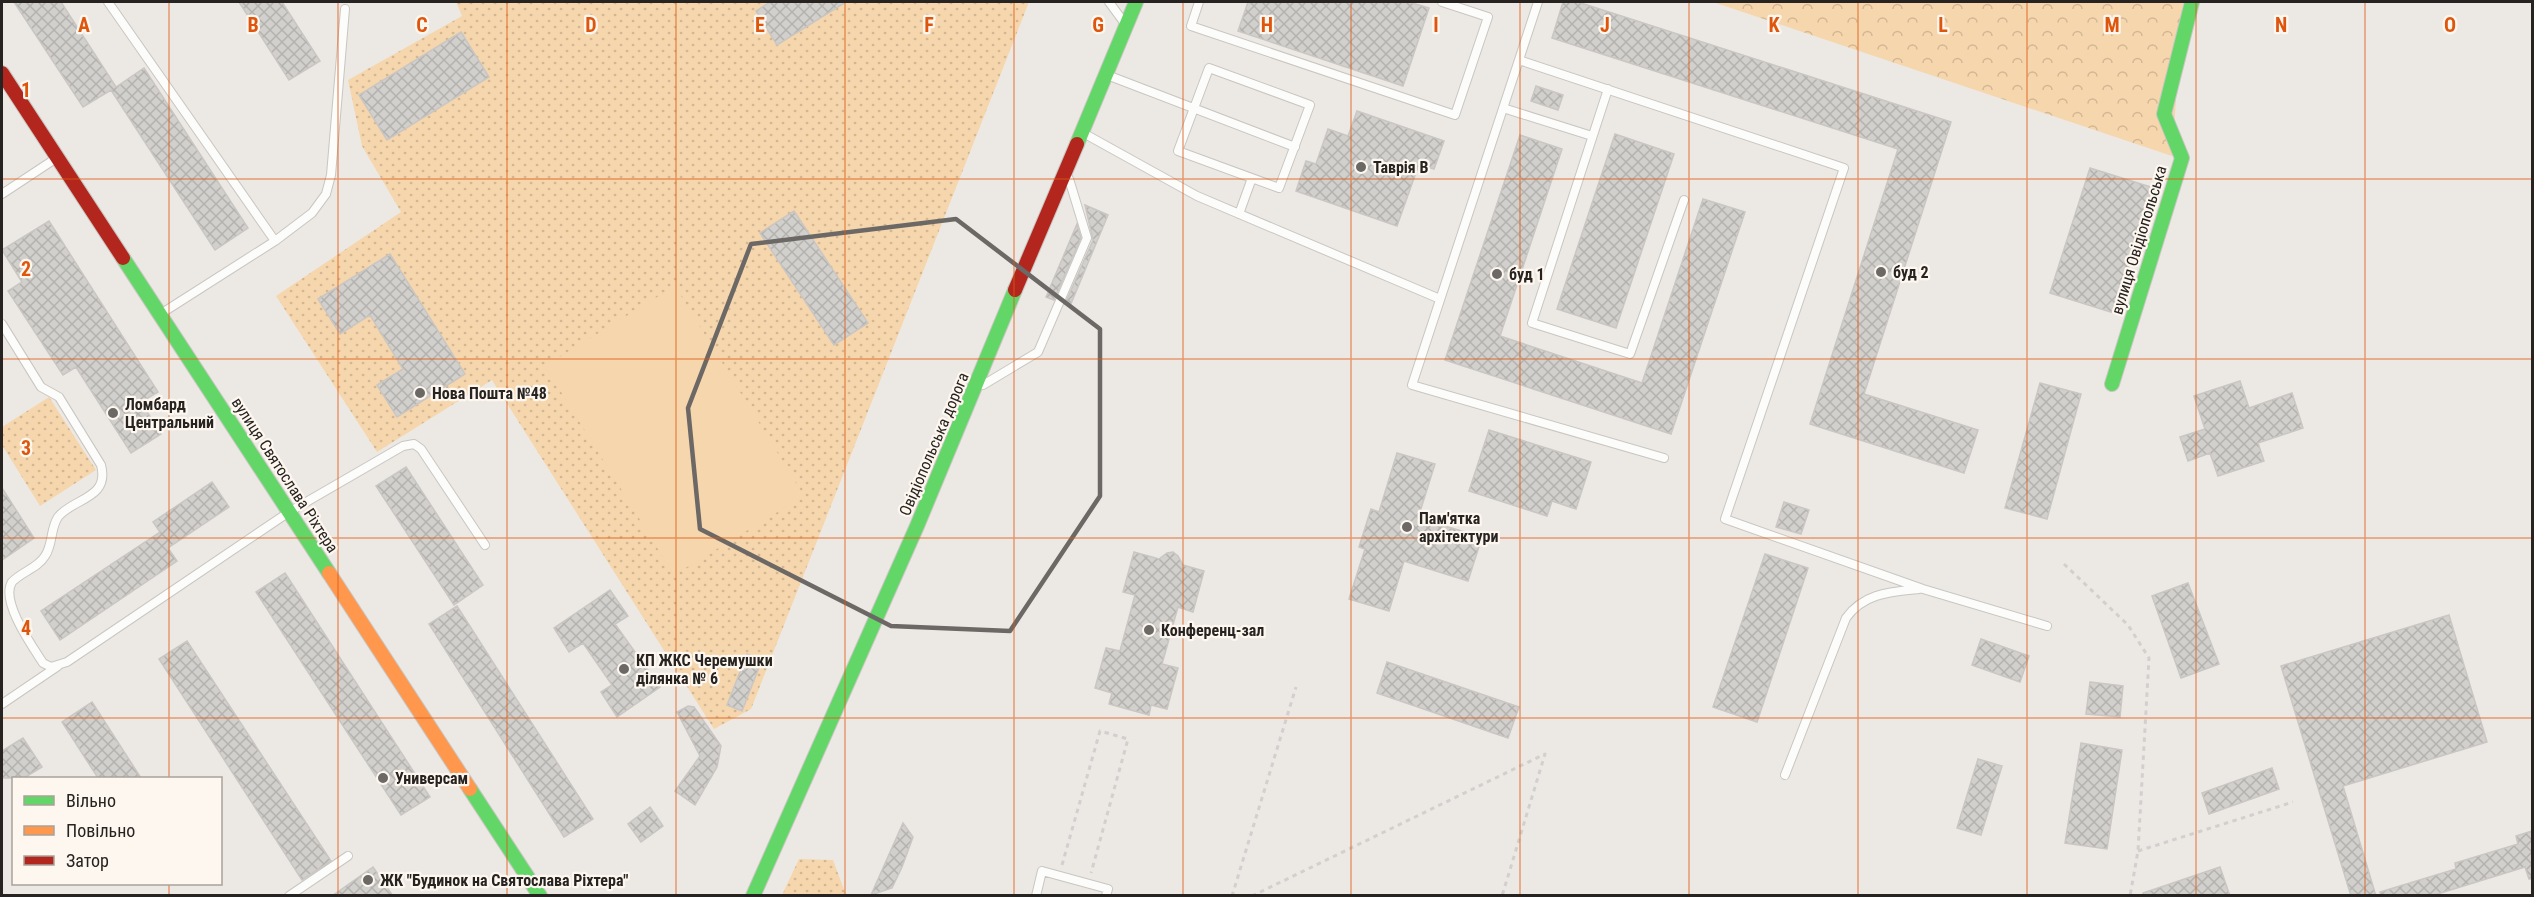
<svg xmlns="http://www.w3.org/2000/svg" width="2534" height="897" viewBox="0 0 2534 897" font-family="'Roboto Condensed',sans-serif">
<defs>
<pattern id="green-dots" width="8" height="8" patternUnits="userSpaceOnUse" patternTransform="scale(1.5)"><rect width="8" height="8" fill="#f6d6ac"/><path d="M2 2h.1M6 6h.1" fill="none" stroke="#d3b794" stroke-width="1.8" stroke-linecap="round"/></pattern>
<pattern id="forest-crowns" width="20" height="18" patternUnits="userSpaceOnUse" patternTransform="scale(1.5)"><rect width="20" height="18" fill="#f6d6ac"/><path d="M2 6a3 3 0 1 1 6 0M12 15a3 3 0 1 1 6 0" fill="none" stroke="#d3b794"/></pattern>
<pattern id="building-cross-hatch" width="8" height="8" patternUnits="userSpaceOnUse" patternTransform="scale(1.5)"><rect width="8" height="8" fill="#d2d0cc"/><path d="M0 0l8 8M0 8l8-8" fill="none" stroke="#b4b2af"/></pattern>
</defs>
<rect width="100%" height="100%" fill="#ece9e4"/>
<!-- green -->
<path fill="url(#green-dots)" d="M456 2H1029L751 709 714 729 492 380 377 452 276 296 401 212 362 146 348 80 462 16Z
M49 397 96 470 40 506 2 445V427Z
M799 859 833 860 846 895H782Z"/>
<!-- forest -->
<path fill="url(#forest-crowns)" d="M1713 2H2183L2172 156Z"/>
<!-- pitch -->
<path fill="#f6d6ac" d="M675 286 804 496 674 575 545 366Z"/>
<!-- building -->
<path fill="url(#building-cross-hatch)" stroke="#c9c6c3" stroke-width="1.5" d="M14 2H61L116 87 144 68 248 228 215 250 111 90 83 107Z
M239 2H282L320 61 289 80Z
M770 2H846L777 45 756 11Z
M1248 2H1409L1429 8 1403 86 1238 31Z
M1563 2H1578L1951 122 1864 394 1978 430 1964 473 1810 424 1898 149 1552 38Z
M461 32 489 77 387 140 359 95Z
M1536 86 1563 95 1558 110 1531 101Z
M1357 111 1444 141 1434 169 1419 164 1397 226 1296 191 1306 161 1316 164 1328 129 1348 136Z
M1615 134 1674 154 1616 328 1557 309Z
M1520 135 1562 149 1500 336 1642 383 1703 199 1745 212 1671 434 1445 360Z
M2090 168 2154 188 2114 313 2050 293Z
M1085 205 1108 215 1070 306 1065 304 1093 240Z
M794 211 868 323 834 345 760 233Z
M49 221 158 392 141 402 161 434 131 453 76 367 63 375 8 291 22 282 2 250Z
M1077 224 1081 238 1054 300 1046 297Z
M390 254 465 374 397 417 377 385 403 369 370 315 340 334 318 299Z
M2240 381 2249 408 2292 393 2303 428 2258 443 2264 461 2218 476 2210 453 2188 461 2180 437 2205 429 2194 396Z
M2040 383 2081 394 2047 519 2005 508Z
M1489 430 1591 462 1576 509 1552 501 1547 516 1469 491Z
M1397 453 1435 464 1418 518 1482 537 1468 581 1404 561 1389 611 1349 599 1365 549 1359 547 1371 509 1379 512Z
M406 467 483 585 454 605 376 486Z
M212 482 229 507 168 548 177 561 60 640 41 611 160 532 153 522Z
M2 488 34 538 2 560Z
M1784 502 1809 510 1801 534 1776 527Z
M1134 552 1159 559 1167 553 1173 552 1178 556 1183 565 1204 571 1193 612 1178 607 1162 664 1178 668 1167 709 1151 705 1149 715 1109 704 1112 693 1095 688 1106 648 1120 651 1135 595 1123 592Z
M1765 554 1808 568 1757 722 1713 707Z
M285 573 430 797 401 815 256 592Z
M2188 583 2219 664 2181 678 2152 596Z
M610 590 628 616 615 624 660 687 617 717 601 692 612 685 583 643 569 652 554 628Z
M457 606 593 819 564 837 429 624Z
M2449 615 2487 742 2343 786 2376 896H2351L2281 666Z
M1981 639 2029 656 2020 682 1972 665Z
M187 641 331 861 302 880 159 659Z
M747 654 762 660 742 711 727 705Z
M1387 662 1519 707 1508 738 1377 693Z
M2090 682 2123 686 2120 717 2086 714Z
M92 702 141 778H98L62 722Z
M688 706 694 707 721 746 717 767 695 805 675 791 700 756 677 712Z
M23 738 42 767 24 778H2V751Z
M2081 743 2122 750 2107 849 2065 843Z
M1978 759 2002 766 1981 835 1957 828Z
M2272 768 2279 789 2209 814 2202 793Z
M650 807 663 826 641 842 628 824Z
M903 823 913 837 902 867 892 888 871 895Z
M2532 831V879H2529L2525 867 2431 896H2381L2380 892 2456 869 2455 863 2518 844 2516 836Z
M373 867 393 896H332Z
M2220 867 2230 896H2143V893Z"/>
<g fill="none" stroke-linecap="round" stroke-linejoin="round">
<defs>
<path id="lane" d="M108 2 275 241
M1109 2 1123 21
M1199 2 1191 26 1455 115 1488 17 1442 2
M1538 2 1412 385 1664 458
M1519 60 1844 168 1725 519 1923 589 2047 626
M1209 68 1310 105 1279 188 1178 151Z
M1107 75 1295 147
M1608 89 1532 323 1630 354 1684 200
M1503 108 1592 136
M1085 134 1197 196 1440 299
M2 194 55 159
M1239 214 1252 178
M162 313 275 241 312 213 326 194 331 175 345 9
M2 324 41 387 59 397 101 465C110 499 73 498 58 517 50 529 53 545 45 556 38 568 21 572 12 582 0 601 32 646 43 663L51 667 67 662 289 512 403 446 414 444 421 449 485 545
M983 385 1038 352 1087 238 1069 179
M2 704 58 666
M1785 775 1846 618C1864 593 1890 592 1919 589
M289 896 348 856
M1036 896 1042 871 1108 889 1106 896"/>
<path id="fast" d="M1077 144 1136 2
M123 258 329 573
M2112 384 2182 158 2164 114 2192 2
M470 789 540 896
M753 896 917 526 1015 290"/>
<path id="slow" d="M329 573 470 789"/>
<path id="jam" d="M2 73 123 258
M1015 290 1077 144"/>
</defs>
<!-- lane casing -->
<use href="#lane" stroke="#c9c6c2" stroke-width="10"/>
<!-- fast casing -->
<use href="#fast" stroke="#c9c6c2" stroke-width="16"/>
<!-- slow casing -->
<use href="#slow" stroke="#c9c6c2" stroke-width="16"/>
<!-- jam casing -->
<use href="#jam" stroke="#c9c6c2" stroke-width="16"/>
<!-- path -->
<path stroke="#d2d0cf" stroke-width="3" stroke-dasharray="4.5 4.5" stroke-linecap="butt" d="M2064 564 2128 625 2149 658 2138 851 2130 896
M2138 851 2293 802
M1062 865 1100 731 1128 739 1091 873
M1232 896 1296 687
M1252 896 1545 754 1502 896"/>
<!-- lane -->
<use href="#lane" stroke="#fcfcfb" stroke-width="8"/>
<!-- fast -->
<use href="#fast" stroke="#63d668" stroke-width="14"/>
<!-- slow -->
<use href="#slow" stroke="#ff974d" stroke-width="14"/>
<!-- jam -->
<use href="#jam" stroke="#b3261e" stroke-width="14"/>
</g>
<!-- marked area -->
<path fill="none" stroke="#6b6865" stroke-width="4.5" stroke-linejoin="round" d="M956 219 1100 329V496L1010 631 891 626 700 529 688 408 751 244Z"/>
<!-- grid -->
<path fill="none" stroke="#de560d" stroke-width="1.5" stroke-opacity="0.55" d="M169 2V778M338 2V896M507 2V896M676 2V896M845 2V896M1014 2V896M1183 2V896M1351 2V896M1520 2V896M1689 2V896M1858 2V896M2027 2V896M2196 2V896M2365 2V896M2 179H2532M2 359H2532M2 538H2532M2 718H2532M169 884V896"/>
<!-- markers -->
<g fill="#6b6865" stroke="#fef7ef" stroke-width="2">
<circle cx="1361" cy="167" r="6"/>
<circle cx="1881" cy="272" r="6"/>
<circle cx="1497" cy="274" r="6"/>
<circle cx="420" cy="393" r="6"/>
<circle cx="113" cy="413" r="6"/>
<circle cx="1407" cy="527" r="6"/>
<circle cx="1149" cy="630" r="6"/>
<circle cx="624" cy="669" r="6"/>
<circle cx="383" cy="778" r="6"/>
<circle cx="368" cy="880" r="6"/>
</g>
<g text-anchor="middle" dominant-baseline="central" stroke-width="4.5" stroke-linejoin="round" paint-order="stroke">
<!-- poi labels -->
<g font-size="16" font-weight="bold" fill="#262320" stroke="#fef7ef" text-anchor="start">
<text x="1373" y="167">Таврія В</text>
<text x="1893" y="272">буд 2</text>
<text x="1509" y="274">буд 1</text>
<text x="432" y="393">Нова Пошта №48</text>
<text x="125" y="404">Ломбард<tspan x="125" dy="18">Центральний</tspan></text>
<text x="1419" y="518">Пам'ятка<tspan x="1419" dy="18">архітектури</tspan></text>
<text x="1161" y="630">Конференц-зал</text>
<text x="636" y="660">КП ЖКС Черемушки<tspan x="636" dy="18">ділянка № 6</tspan></text>
<text x="395" y="778">Универсам</text>
<text x="380" y="880">ЖК "Будинок на Святослава Ріхтера"</text>
</g>
<!-- street labels -->
<g font-size="16" fill="#262320" stroke="#fef7ef">
<text transform="translate(2139 240) rotate(-73)">вулиця Овідіопольська</text>
<text transform="translate(934 444) rotate(-67)">Овідіопольська дорога</text>
<text transform="translate(285 475) rotate(57)">вулиця Святослава Ріхтера</text>
</g>
</g>
<g font-size="20" text-anchor="middle" font-weight="bold" fill="#de560d" stroke="#fef7ef" stroke-width="4.5" stroke-linejoin="round" paint-order="stroke">
<text x="84" y="32">A</text>
<text x="253" y="32">B</text>
<text x="422" y="32">C</text>
<text x="591" y="32">D</text>
<text x="760" y="32">E</text>
<text x="929" y="32">F</text>
<text x="1098" y="32">G</text>
<text x="1267" y="32">H</text>
<text x="1436" y="32">I</text>
<text x="1605" y="32">J</text>
<text x="1774" y="32">K</text>
<text x="1943" y="32">L</text>
<text x="2112" y="32">M</text>
<text x="2281" y="32">N</text>
<text x="2450" y="32">O</text>
<text x="26" y="97">1</text>
<text x="26" y="276">2</text>
<text x="26" y="455">3</text>
<text x="26" y="635">4</text>
</g>
<!-- border -->
<rect width="2534" height="897" fill="none" stroke="#262320" stroke-width="6"/>
<!-- legend -->
<rect x="12" y="777" width="210" height="108" fill="#fef7ef" stroke="#a8a29c" stroke-width="1.5"/>
<rect x="24" y="796" width="30" height="9" fill="#63d668" stroke="#a8a29c" stroke-width="1.5"/>
<text x="66" y="807" font-size="18" fill="#262320">Вільно</text>
<rect x="24" y="826" width="30" height="9" fill="#ff974d" stroke="#a8a29c" stroke-width="1.5"/>
<text x="66" y="837" font-size="18" fill="#262320">Повільно</text>
<rect x="24" y="856" width="30" height="9" fill="#b3261e" stroke="#a8a29c" stroke-width="1.5"/>
<text x="66" y="867" font-size="18" fill="#262320">Затор</text>
</svg>
